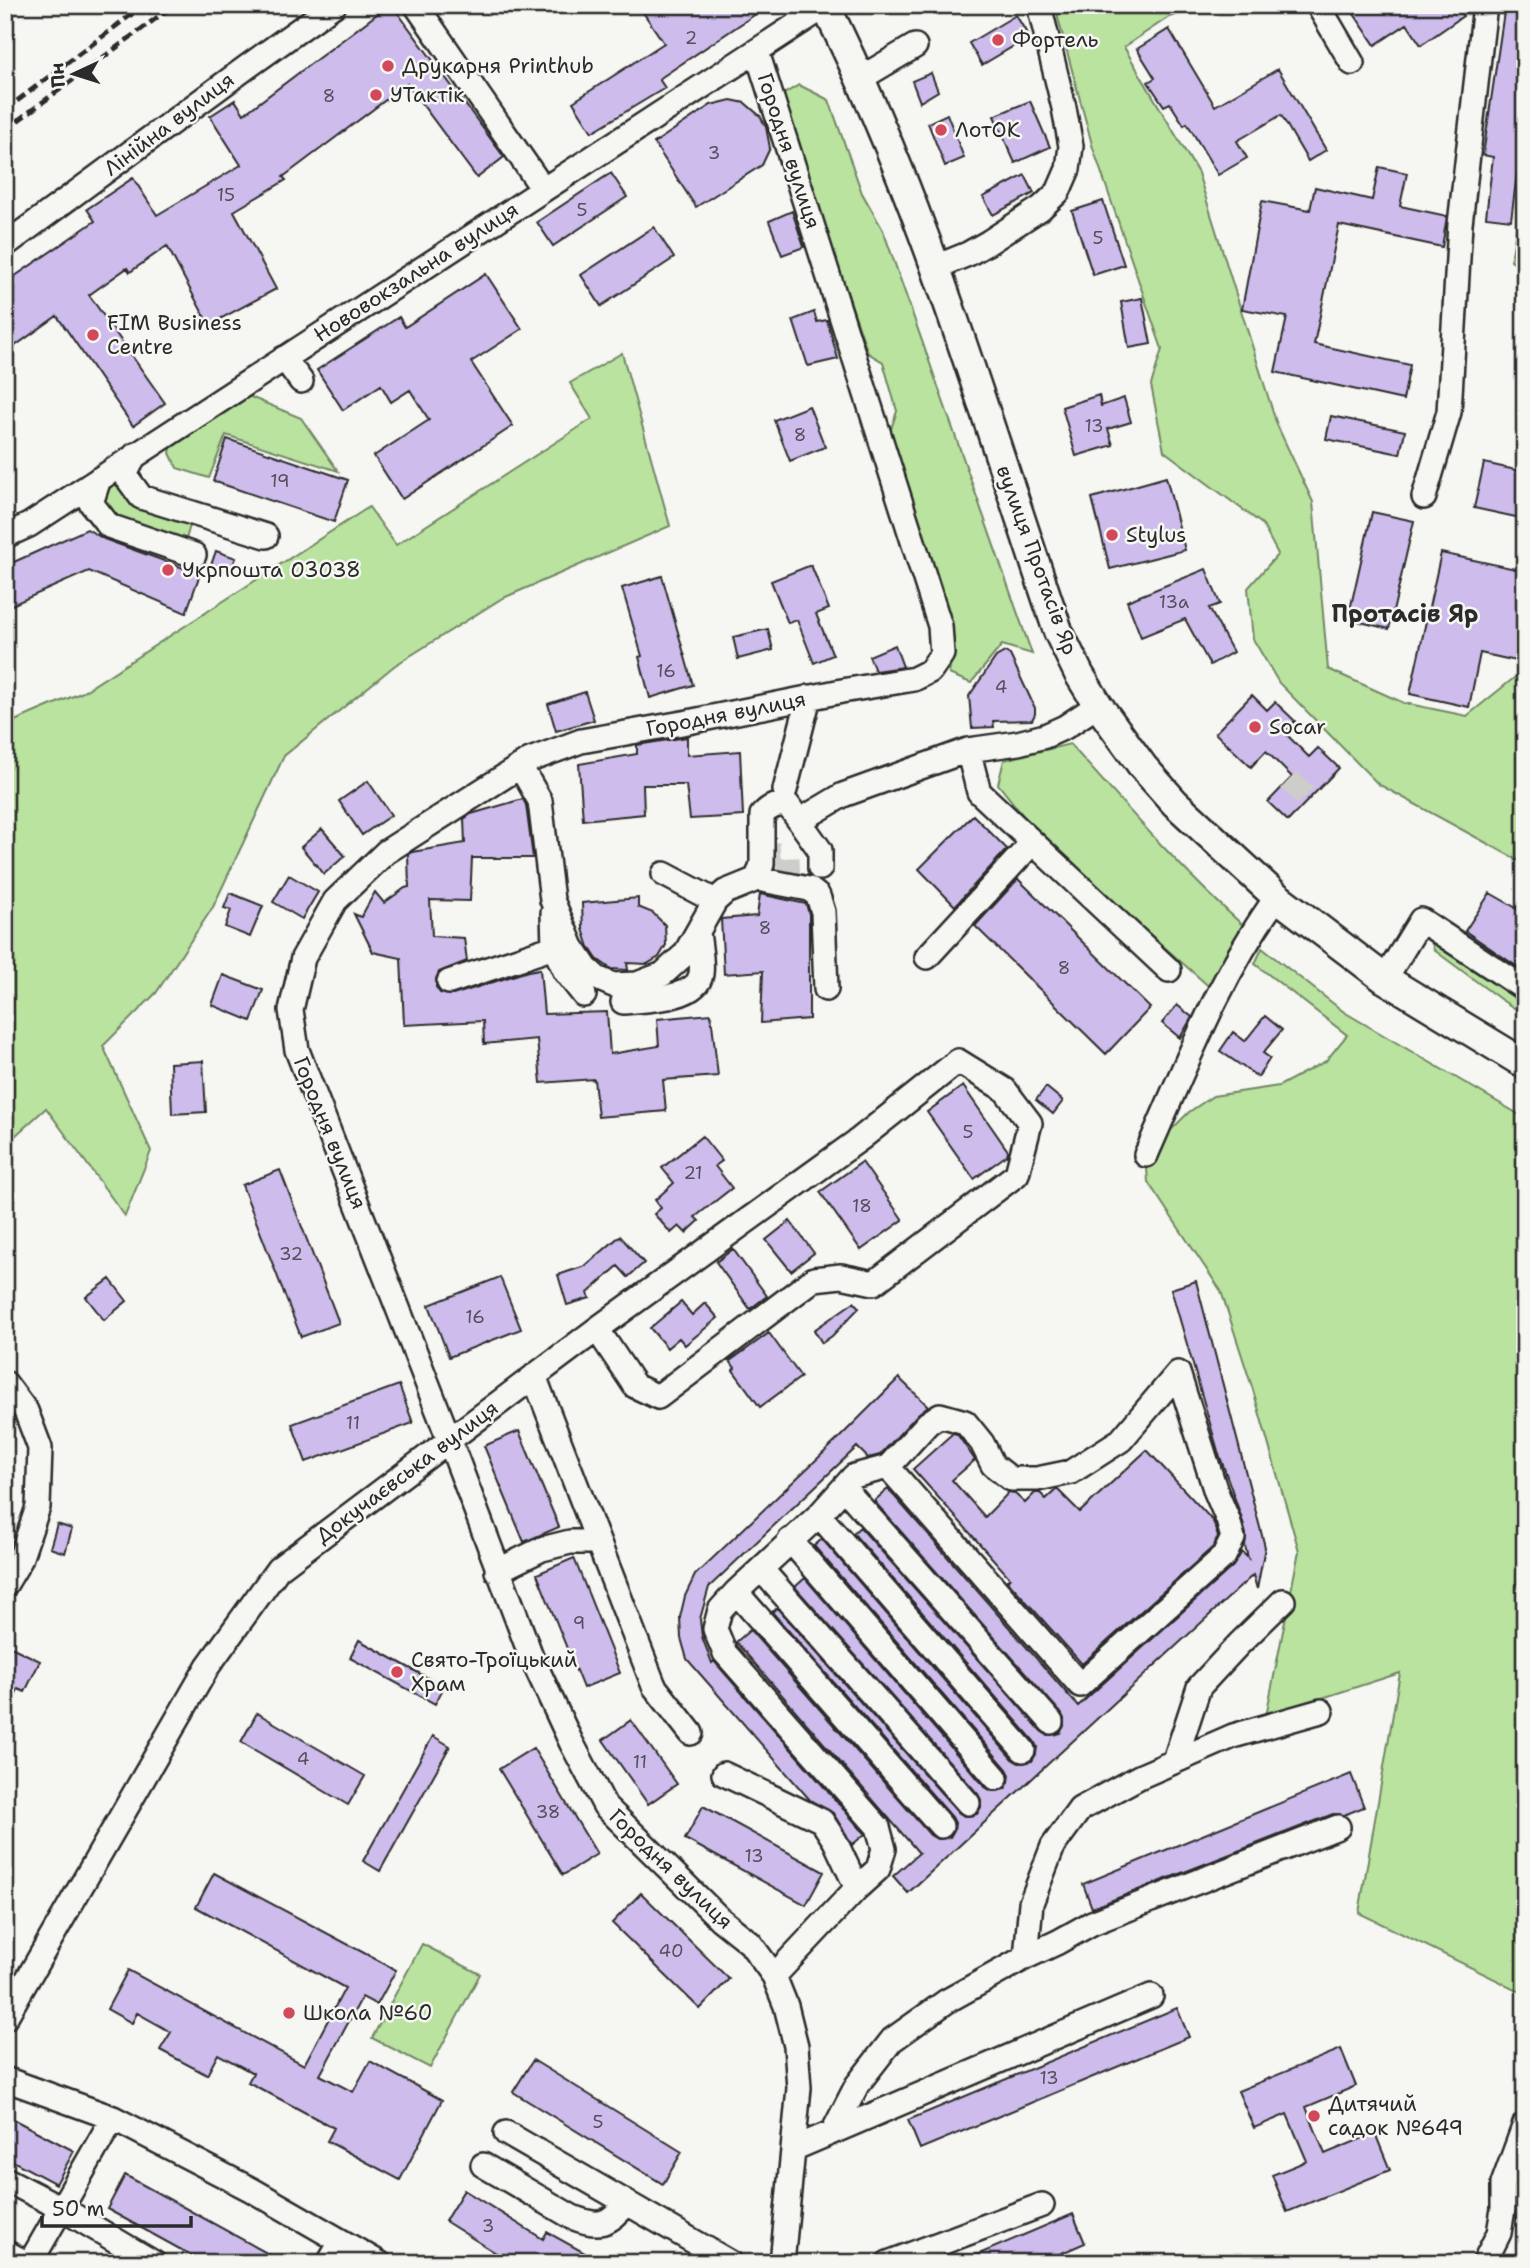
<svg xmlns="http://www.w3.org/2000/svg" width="1530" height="2268" viewBox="0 0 1530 2268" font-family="'Shantell Sans',sans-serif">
<rect width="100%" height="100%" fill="#f6f6f2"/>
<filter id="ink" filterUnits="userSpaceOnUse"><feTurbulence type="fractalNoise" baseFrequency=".0143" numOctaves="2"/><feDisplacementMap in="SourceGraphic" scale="14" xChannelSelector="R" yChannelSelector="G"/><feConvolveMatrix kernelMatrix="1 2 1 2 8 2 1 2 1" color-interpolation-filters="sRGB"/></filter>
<g filter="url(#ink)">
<!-- green -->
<path fill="#b9e39f" stroke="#728765" stroke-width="2" d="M1057 5H1210L1169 17 1124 47 1198 173 1277 425 1313 502 1328 669 1404 703 1467 716 1525 669V864L1378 784 1279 683 1253 639 1248 588 1278 554 1262 524 1164 451 1151 385 1162 349 1093 148 1058 18Z
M799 85 829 100 862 193 883 230 1032 654 1002 645 971 683 949 674 953 649 890 432 897 411 883 362 868 353 779 97Z
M1523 190H1525V270L1511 260Z
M622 353 670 526 501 599 394 666 284 756 213 907 156 993 103 1046 151 1151 125 1216 46 1108 5 1145V725L83 692 369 507 396 545 592 419 570 383Z
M241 393 301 418 338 471 226 435 209 478 177 468 170 453 173 438Z
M116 482 191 522 184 546 113 516 107 506 104 495 108 487Z
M1070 744C1127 808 1183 872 1247 929L1214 991 1041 838 998 784 1004 760Z
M1427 929 1525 995V1015L1500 999 1434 950Z
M1262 948 1344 1012 1525 1118V1994L1359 1913 1400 1673 1266 1716 1299 1551 1253 1390 1221 1291 1148 1182 1146 1155 1189 1112 1213 1096 1279 1086 1326 1061 1347 1035 1255 964Z
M422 1944 480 1974 430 2068 372 2038Z"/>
<!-- building -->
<path fill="#cebced" stroke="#2b2b2b" stroke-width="2" d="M389 5H392L504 157 477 178 407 84 283 177 286 180 234 211 276 289 209 325 167 246 130 272 127 268 89 295 165 403 133 426 57 316 5 353V283L95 221 87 209 133 178 157 215 241 165 210 116 235 100 244 114Z
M638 5H769L659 79 665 88 592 132 573 102 664 43Z
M1348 5H1455L1463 16 1421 45 1407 24 1375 45Z
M1505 5H1525V113L1511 220 1486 217 1493 157 1483 155Z
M1016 15 1029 37 982 65 969 43Z
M1169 29 1215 106 1278 69 1326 150 1308 161 1281 115 1237 141 1247 158 1218 175 1187 123 1184 125 1170 103 1164 106 1148 82 1155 78 1137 49Z
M931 73 938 91 920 102 912 81Z
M731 100 745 103 760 116 766 127 770 148 762 165 696 207 654 143 711 105Z
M1030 101 1050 147 1015 163 994 116Z
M947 114 964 158 945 166 928 123Z
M1379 167 1407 173 1400 206 1447 216 1442 247 1339 225 1314 344 1410 365 1403 400 1275 372 1287 317 1242 309 1262 201 1310 210 1315 187 1372 200Z
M611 173 627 197 553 246 537 222Z
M1025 175 1034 193 993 215 983 197Z
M1103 201 1124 265 1093 275 1072 211Z
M792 211 804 247 782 255 769 221Z
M654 227 674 258 601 306 581 275Z
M486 274 522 329 471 362 513 426 402 499 374 456 429 420 410 390 391 402 381 385 343 410 317 370 399 317 405 327Z
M1142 298 1151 344 1129 348 1121 302Z
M814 312 817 322 827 320 838 359 808 366 793 320Z
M1099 395 1101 406 1124 398 1131 422 1108 429 1113 445 1076 456 1062 407Z
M809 406 825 447 790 461 774 420Z
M1331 416 1405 431 1400 454 1326 439Z
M227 439 348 480 334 522 213 481Z
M1484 463 1525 472V519L1474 508Z
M1166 477 1185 550 1110 569 1092 498Z
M1372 512 1414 521 1389 629 1348 619Z
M87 529 104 539 200 574 186 613 89 571 5 608V566Z
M216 551 236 558 230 572 211 565Z
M1441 553 1525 571V618L1516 661 1480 653 1469 707 1410 694Z
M811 565 829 609 816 614 833 655 814 663 797 620 788 623 771 581Z
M1206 569 1220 604 1209 608 1233 652 1210 665 1185 619 1141 637 1127 601Z
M662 576 693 685 650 698 639 657 642 656 622 588Z
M768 629 773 650 738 659 733 637Z
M895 645 903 667 875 671 869 656Z
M1005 652 1010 655 1035 708V714L1032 720 993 721 994 727 972 728 969 696 996 657Z
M585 692 594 720 556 731 548 704Z
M1252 695 1267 710 1275 702 1295 721 1284 732 1309 757 1318 748 1339 768 1288 821 1268 802 1292 777 1266 751 1251 767 1215 733Z
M687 737V755L740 751 743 816 690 819 686 785H643L644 814 583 820 579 764 637 754V745Z
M368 781 391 815 362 835 339 801Z
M523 799 526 805 533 858H472L470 901 430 900 432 936 464 938 467 961 439 972 436 979V987L440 993 453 995 528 971 540 969 544 1014 607 1012 610 1054 659 1046 657 1019 711 1014 718 1076 663 1080 666 1111 598 1117 594 1079 541 1083 537 1039 484 1044 483 1021 404 1025 401 958 373 952 354 914 361 917 375 892 384 903 405 888 409 887 408 854 412 852 465 843 464 819 471 814Z
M973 815 1007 849 955 906 919 869Z
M322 829 345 856 324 874 301 847Z
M289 875 318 892 302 919 273 902Z
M1018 879 1150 1008 1106 1054 975 926Z
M230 893 263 906 250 937 225 927 231 910 224 908Z
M1490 893 1525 913V972L1465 931Z
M760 894 806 904 809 914V1019L761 1023 763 971 724 974 721 919 757 916Z
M638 898V907L653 913 665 925 666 945 659 957 647 964 627 963 628 970 611 969 597 959 589 947 583 929 582 903Z
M223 975 263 990 251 1021 212 1005Z
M1177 1005 1192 1017 1180 1038 1162 1023Z
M1265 1016 1282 1030 1263 1053 1270 1058 1258 1077 1220 1051 1233 1032 1245 1041Z
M203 1061 206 1112 172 1114 170 1063Z
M963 1086 1008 1151 1007 1155 974 1179 927 1112Z
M1046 1087 1063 1101 1053 1114 1036 1100Z
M702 1136 722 1161 715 1166 732 1188 695 1217 699 1221 686 1233 679 1226 671 1233 654 1214 661 1208 655 1200 674 1183 662 1168Z
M862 1162 903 1220 861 1250 820 1192Z
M280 1170 339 1323 301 1337 242 1185Z
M790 1221 814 1253 791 1271 766 1240Z
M620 1236 644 1263 628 1277 618 1266 588 1293 590 1298 567 1305 558 1275 585 1266Z
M733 1249 767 1296 750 1309 716 1262Z
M500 1277 521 1329 449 1357 429 1305Z
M110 1279 127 1301 104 1320 86 1297Z
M1196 1281 1265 1547 1257 1589 1253 1575 908 1893 893 1876 919 1853 736 1642 750 1630 751 1631 930 1835 937 1839 950 1837 954 1830 955 1823 952 1817 772 1612 777 1608 958 1812 964 1816 977 1814 981 1807V1800L978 1794 795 1587 805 1578 985 1787 992 1791 1005 1789 1009 1782 1010 1775 1007 1769 814 1546 822 1539 1012 1759 1019 1763 1032 1761 1036 1754 1037 1747 1034 1741 853 1533 860 1527 1041 1731 1047 1735 1060 1733 1064 1726V1719L1061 1713 874 1501 888 1489 1078 1706 1233 1566 1242 1552 1248 1558 1245 1546 1246 1534 1241 1516 1218 1451 1171 1289Z
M681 1302 692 1315 705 1303 718 1318 685 1345 679 1338 667 1348 650 1328Z
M854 1302 859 1308 832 1336 822 1343 814 1330Z
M769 1333 801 1377 760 1407 733 1370 735 1368 730 1361Z
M899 1378 928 1406 918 1414 880 1455 868 1458 857 1447 709 1587 700 1619 702 1637 712 1663 714 1661 865 1834 852 1845 833 1813 810 1800 687 1659 681 1638 680 1617 685 1596 695 1575 836 1441Z
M399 1385 413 1423 306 1462 292 1424Z
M519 1431 559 1527 524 1542 484 1446Z
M953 1433 957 1434 975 1460 952 1480 985 1517 1009 1492 1014 1493 1025 1503 1035 1493H1040L1046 1499 1057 1489 1080 1512 1147 1450 1213 1521 1218 1537 1213 1547 1082 1664 1007 1580 1010 1578 913 1469Z
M57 1524 72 1529 65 1553 50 1548Z
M574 1558 620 1673 583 1688 537 1574Z
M359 1640 444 1687 435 1704 350 1658Z
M5 1644 40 1661 25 1692 18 1689 5 1717Z
M257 1713 365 1776 348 1805 241 1742Z
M631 1720 677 1784 648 1804 603 1740Z
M433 1736 450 1746 380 1871 363 1861Z
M533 1748 597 1854 563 1875 499 1769Z
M1351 1774 1364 1807 1344 1815 1333 1814 1092 1908 1083 1884Z
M703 1806 824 1872 806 1905 685 1839Z
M214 1873 396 1970 377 2005 362 1997 320 2075 353 2092 370 2061 442 2100 400 2180 327 2141 334 2128 248 2082 253 2073 218 2054 207 2075 160 2050 171 2032 137 2013 132 2023 107 2009 128 1970 304 2065 345 1988 196 1907Z
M641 1893 729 1979 700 2009 612 1923Z
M1177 2008 1189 2037 920 2149 908 2120Z
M1341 2049 1356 2086 1306 2107 1325 2154 1375 2133 1390 2170 1287 2212 1272 2175 1307 2161 1287 2114 1254 2128 1238 2091Z
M533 2060 682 2152 663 2184 513 2092Z
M5 2115 74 2151 56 2184 5 2157Z
M125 2175 285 2263H205L107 2209Z
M464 2190 543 2239 547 2232 603 2263H512L445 2221Z
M1073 2214 1085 2243 1039 2263H958Z"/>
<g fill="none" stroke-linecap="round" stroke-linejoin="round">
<!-- minor-tunnel -->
<path stroke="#cdcdca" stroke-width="23" stroke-dasharray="23 11" stroke-linecap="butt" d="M1289 780 1309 799
M768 843 770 870 820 868"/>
<defs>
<path id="minor" d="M416 5 543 189
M1318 5 1352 63
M757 52 940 626 942 654 930 671 914 679 842 691 688 722 581 741 530 760 386 852 335 901 303 958 291 1010 297 1050 449 1439 531 1656 571 1742 605 1806 720 1919 750 1943 774 1976 786 2006 796 2046 799 2088 782 2263
M861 78 915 46
M5 245 247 67 334 5
M936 267 968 254 989 242 1041 208 1058 192 1068 169 1071 146 1064 108 1039 5
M284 358 301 381
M135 455 125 475 141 497 266 536
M99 479 91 503 109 526 194 555
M1424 497 1449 412 1460 224 1485 5
M5 536 29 525 827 5
M968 750 979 792 1169 970
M520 766 540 801 552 900 572 947 586 968 597 978 613 985 637 984 663 974 685 954 715 901 725 892 757 879 809 889 818 896 823 912 826 989
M785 790 809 697
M811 814 843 795 968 750 1018 743 1045 736 1065 727 1098 705
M664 874 715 901
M757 879 762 864V815C770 806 777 804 788 805L820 850V868
M554 947 565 971 584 995
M927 957 1032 843
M1385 979 1421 920 1525 989
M449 982 554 947 553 913
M623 1002C644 1000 697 1000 701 974 703 961 699 944 698 931
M1146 1155C1185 1067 1220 975 1277 897
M534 1376 654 1686 691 1733
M5 1383 26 1411 40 1448 38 1507 20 1560 5 1585
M888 1467 1080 1685 1224 1556 1233 1538 1228 1520 1216 1492 1178 1373
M844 1488 1051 1722
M819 1515 1023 1750
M790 1540 996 1778
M761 1569 968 1803
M497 1571 542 1549 570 1542H597
M736 1592 941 1826
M1175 1760 1199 1687 1239 1644 1283 1601
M724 1774 822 1821 835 1841 857 1888
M1026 1957 1058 1942 1092 1923 1338 1827
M774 1976 857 1888 878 1869 884 1849 878 1827 725 1653 715 1629 720 1610 736 1592 819 1515 854 1476 888 1467 928 1423 940 1415 965 1422 982 1443 993 1465 1011 1479H1037L1071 1472 1121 1440 1178 1373
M5 2018 208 1666 278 1569 597 1329 860 1139 958 1061 1005 1090 1030 1123 1017 1174 874 1283 841 1276 814 1279 658 1397 635 1386 597 1329
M5 2079 113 2118 252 2190 379 2263
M834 2130 857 2085 892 2040 947 2001 1026 1957 1031 1903 1053 1846 1080 1809 1139 1777 1233 1736 1321 1711
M506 2133 731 2263
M793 2149 1151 1996
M483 2165 572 2217C599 2228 608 2225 627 2203
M5 2179 61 2208 154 2263
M5 2252 26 2263
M30 2263 113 2118
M329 2263 341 2242
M888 2263 1042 2205
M1484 2263 1499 2233 1503 2209V2184L1525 2124"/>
<path id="major" d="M825 5C925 204 986 421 1058 631L1079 674 1098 705 1143 767 1175 803 1277 897 1385 979 1525 1064"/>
</defs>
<!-- minor casing -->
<use href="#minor" stroke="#2b2b2b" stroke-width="28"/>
<!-- major casing -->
<use href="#major" stroke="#2b2b2b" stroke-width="33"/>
<!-- minor -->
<use href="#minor" stroke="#f6f6f2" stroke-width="23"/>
<!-- major -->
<use href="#major" stroke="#f6f6f2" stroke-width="28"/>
<!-- rail -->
<path stroke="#2b2b2b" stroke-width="5" stroke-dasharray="10 5" stroke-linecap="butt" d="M5 110 144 5
M5 130 174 5"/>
</g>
</g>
<!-- markers -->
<g fill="#d1495b" stroke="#f6f6f2" stroke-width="2.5">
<circle cx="998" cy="40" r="7"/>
<circle cx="388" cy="66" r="7"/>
<circle cx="376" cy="95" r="7"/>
<circle cx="941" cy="130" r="7"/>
<circle cx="93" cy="335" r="7"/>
<circle cx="1112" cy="535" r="7"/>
<circle cx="168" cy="570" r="7"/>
<circle cx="1255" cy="727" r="7"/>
<circle cx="397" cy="1672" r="7"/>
<circle cx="289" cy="2013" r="7"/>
<circle cx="1314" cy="2116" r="7"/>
</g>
<g text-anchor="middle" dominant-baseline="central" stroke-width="5" stroke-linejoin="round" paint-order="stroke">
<!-- number labels -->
<g font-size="18" fill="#544f5c">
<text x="691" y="38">2</text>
<text x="329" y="96">8</text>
<text x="714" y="153">3</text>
<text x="226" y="195">15</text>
<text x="582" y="210">5</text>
<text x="1098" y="238">5</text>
<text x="1094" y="426">13</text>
<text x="800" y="435">8</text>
<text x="280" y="481">19</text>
<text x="1174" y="602">13а</text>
<text x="666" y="671">16</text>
<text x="1001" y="687">4</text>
<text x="765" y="928">8</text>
<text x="1064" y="968">8</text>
<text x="968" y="1132">5</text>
<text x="693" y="1173">21</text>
<text x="862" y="1206">18</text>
<text x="291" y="1254">32</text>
<text x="475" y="1317">16</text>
<text x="353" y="1423">11</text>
<text x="579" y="1623">9</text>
<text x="303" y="1759">4</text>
<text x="640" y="1762">11</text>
<text x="548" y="1812">38</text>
<text x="754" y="1856">13</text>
<text x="671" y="1951">40</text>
<text x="1049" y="2078">13</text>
<text x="598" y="2122">5</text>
<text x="488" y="2226">3</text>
</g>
<!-- poi labels -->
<g font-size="21" fill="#2b2b2b" stroke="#f6f6f2" text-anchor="start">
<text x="1012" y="40">Фортель</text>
<text x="402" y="66">Друкарня Printhub</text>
<text x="390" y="95">УТактік</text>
<text x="955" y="130">ЛотОК</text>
<text x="107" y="323">FIM Business<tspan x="107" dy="24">Centre</tspan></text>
<text x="1126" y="535">Stylus</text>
<text x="182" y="570">Укрпошта 03038</text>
<text x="1269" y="727">Socar</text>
<text x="411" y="1660">Свято-Троїцький<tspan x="411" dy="24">Храм</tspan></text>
<text x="303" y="2013">Школа №60</text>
<text x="1328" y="2104">Дитячий<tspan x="1328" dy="24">садок №649</tspan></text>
</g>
<!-- street labels -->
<g font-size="21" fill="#2b2b2b" stroke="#f6f6f2">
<text transform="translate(169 124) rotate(-37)">Лінійна вулиця</text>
<text transform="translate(789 151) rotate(72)">Городня вулиця</text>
<text transform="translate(416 272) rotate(-33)">Нововокзальна вулиця</text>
<text transform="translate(1037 560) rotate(70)">вулиця Протасів Яр</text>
<text transform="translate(726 714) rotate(-11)">Городня вулиця</text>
<text transform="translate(330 1133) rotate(68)">Городня вулиця</text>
<text transform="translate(407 1472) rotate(-37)">Докучаєвська вулиця</text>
<text transform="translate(671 1869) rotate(44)">Городня вулиця</text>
</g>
<!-- quarter labels -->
<g font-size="24" font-weight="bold" fill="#2b2b2b" stroke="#f6f6f2">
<text x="1405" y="614">Протасів Яр</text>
</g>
</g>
<!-- margin -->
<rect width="1530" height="2268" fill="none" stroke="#f6f6f2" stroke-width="28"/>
<rect x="14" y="14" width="1502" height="2240" fill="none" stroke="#2b2b2b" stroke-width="2.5" filter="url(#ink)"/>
<!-- north arrow -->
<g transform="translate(74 74) rotate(266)" stroke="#f6f6f2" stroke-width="5" paint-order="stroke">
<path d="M0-5L12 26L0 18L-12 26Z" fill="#2b2b2b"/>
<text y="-10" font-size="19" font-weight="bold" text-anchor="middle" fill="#2b2b2b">Пн</text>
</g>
<!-- scale -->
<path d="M42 2216v10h149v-10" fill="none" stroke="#2b2b2b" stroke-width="3.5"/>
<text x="52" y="2216" font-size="21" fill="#2b2b2b" stroke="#f6f6f2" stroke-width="5" paint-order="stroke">50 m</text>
</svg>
